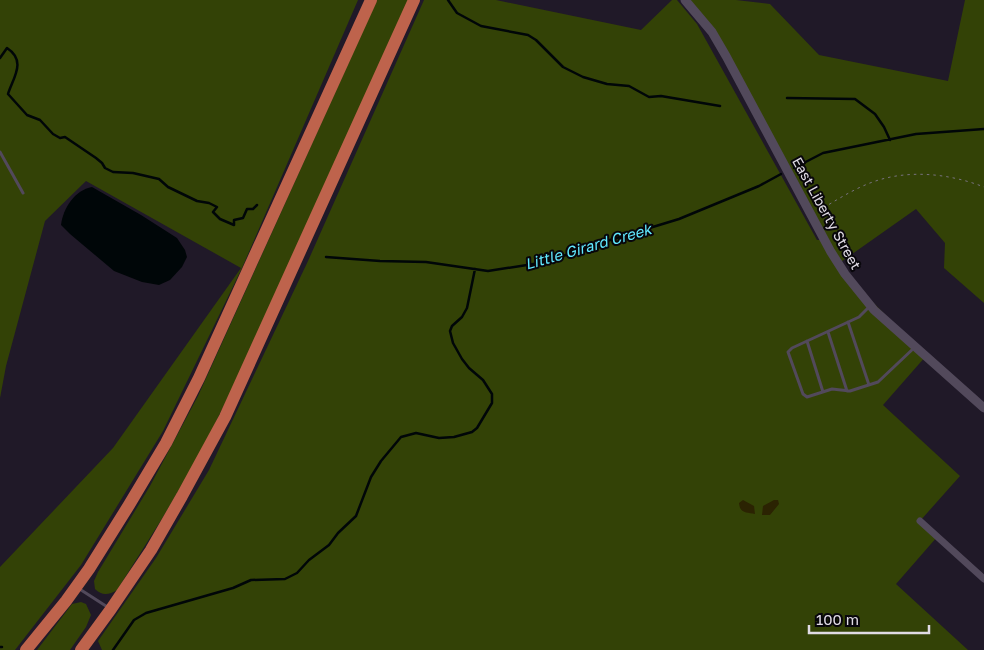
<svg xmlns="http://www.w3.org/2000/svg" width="984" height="650" viewBox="0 0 984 650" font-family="'Golos Text',sans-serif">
<rect width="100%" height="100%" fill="#201928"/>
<!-- green -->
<path fill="#334206" d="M0 0H358L242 268 163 431 81 565 15 650H0V567L113 448 241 268 86 181 45 221 6 366 0 398Z
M377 0H409L235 383 202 450 163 517 117 590C109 595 102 596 95 589L94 581 98 572 150 486 198 396Z
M424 0H496L641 30 672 0H677L697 24 817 240H823L726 56 685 0H736L770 4 819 55 948 81 965 0H984V303L944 268 945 243 916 209 838 264 845 274 926 356 883 405 960 476 920 521 937 537 896 584 968 650H102L98 641 156 558 209 470 308 261Z
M81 602 86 604 91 615 86 627 70 650H37L72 604Z"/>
<!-- sand -->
<path fill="#2b2302" d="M743 500 754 506 755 514C747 512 740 514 739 503Z
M774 500H778L779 504 770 515H762L763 506Z"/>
<!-- water -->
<path fill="#000608" d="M92 187 141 215 177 238 185 250 187 257 182 267 170 280 159 285 142 282 114 271 70 234 61 225C63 208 75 190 92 187Z"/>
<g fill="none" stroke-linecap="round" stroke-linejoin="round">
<!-- stream -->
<path stroke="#000608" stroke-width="2.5" d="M448 0 457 13 481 26 528 35 536 40 563 67 583 77 607 84 629 86 649 97 661 96 720 106
M0 58 7 48C27 61 13 78 8 94L27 115 40 120 53 134 60 138 65 137 96 158 102 163 105 168 113 172 133 173 159 179 168 187 197 201 209 203 217 207 213 212 220 219 234 225V220L243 218 247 209H253L257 205
M787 98 855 99 875 114 884 127 890 140
M794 168 823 153 916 134 984 129
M326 257 380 261 426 262 488 271 546 262 597 244 679 219 759 186 781 174
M0 647H2
M113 650 134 620 146 613 233 588 251 580 285 579 297 573 309 560 329 545 338 533 356 516 371 477 381 461 401 437 416 433 439 438 454 437 472 432 477 428 492 403V394L483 380 469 368 462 359 453 343 450 331 452 326 462 317 467 308 475 269"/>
<!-- path -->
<path stroke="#78727f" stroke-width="1" stroke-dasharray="2.5 4" stroke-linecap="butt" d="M818 211C835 201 852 190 870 183 906 169 948 173 984 187"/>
<!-- service -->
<path stroke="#52495b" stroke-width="3" d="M0 152 23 193
M870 306 859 317 792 348 788 352 803 394 807 397 832 389 850 391 878 382 915 347
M848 322 869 385
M828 332 847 391
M807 341 823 392
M78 588 109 608"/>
<!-- minor -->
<path stroke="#52495b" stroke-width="7" d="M920 521 984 579"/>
<!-- tertiary -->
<path stroke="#52495b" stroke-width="9" d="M685 0 712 32 726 56 831 252 845 274 874 310 984 408"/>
<!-- motorway -->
<path stroke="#be634c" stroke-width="12" d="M26 650 66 601 89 569 129 505 166 443 199 378 371 0
M81 650 111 609 151 550 182 496 225 417 414 0"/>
</g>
<g text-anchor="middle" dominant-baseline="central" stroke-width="4" stroke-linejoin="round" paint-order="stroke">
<!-- street labels -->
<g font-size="14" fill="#e0dbe5" stroke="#08060b">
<text transform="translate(827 213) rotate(61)">East Liberty Street</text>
</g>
<!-- water labels -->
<g font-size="15" font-style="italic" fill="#61e8fe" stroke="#08060b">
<text transform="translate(588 246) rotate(-16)">Little Girard Creek</text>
</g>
</g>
<!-- scale -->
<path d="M809 625v8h120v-8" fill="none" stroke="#e0dbe5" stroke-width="2.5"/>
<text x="816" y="625" font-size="15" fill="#e0dbe5" stroke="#08060b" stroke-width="4" paint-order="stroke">100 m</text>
</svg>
